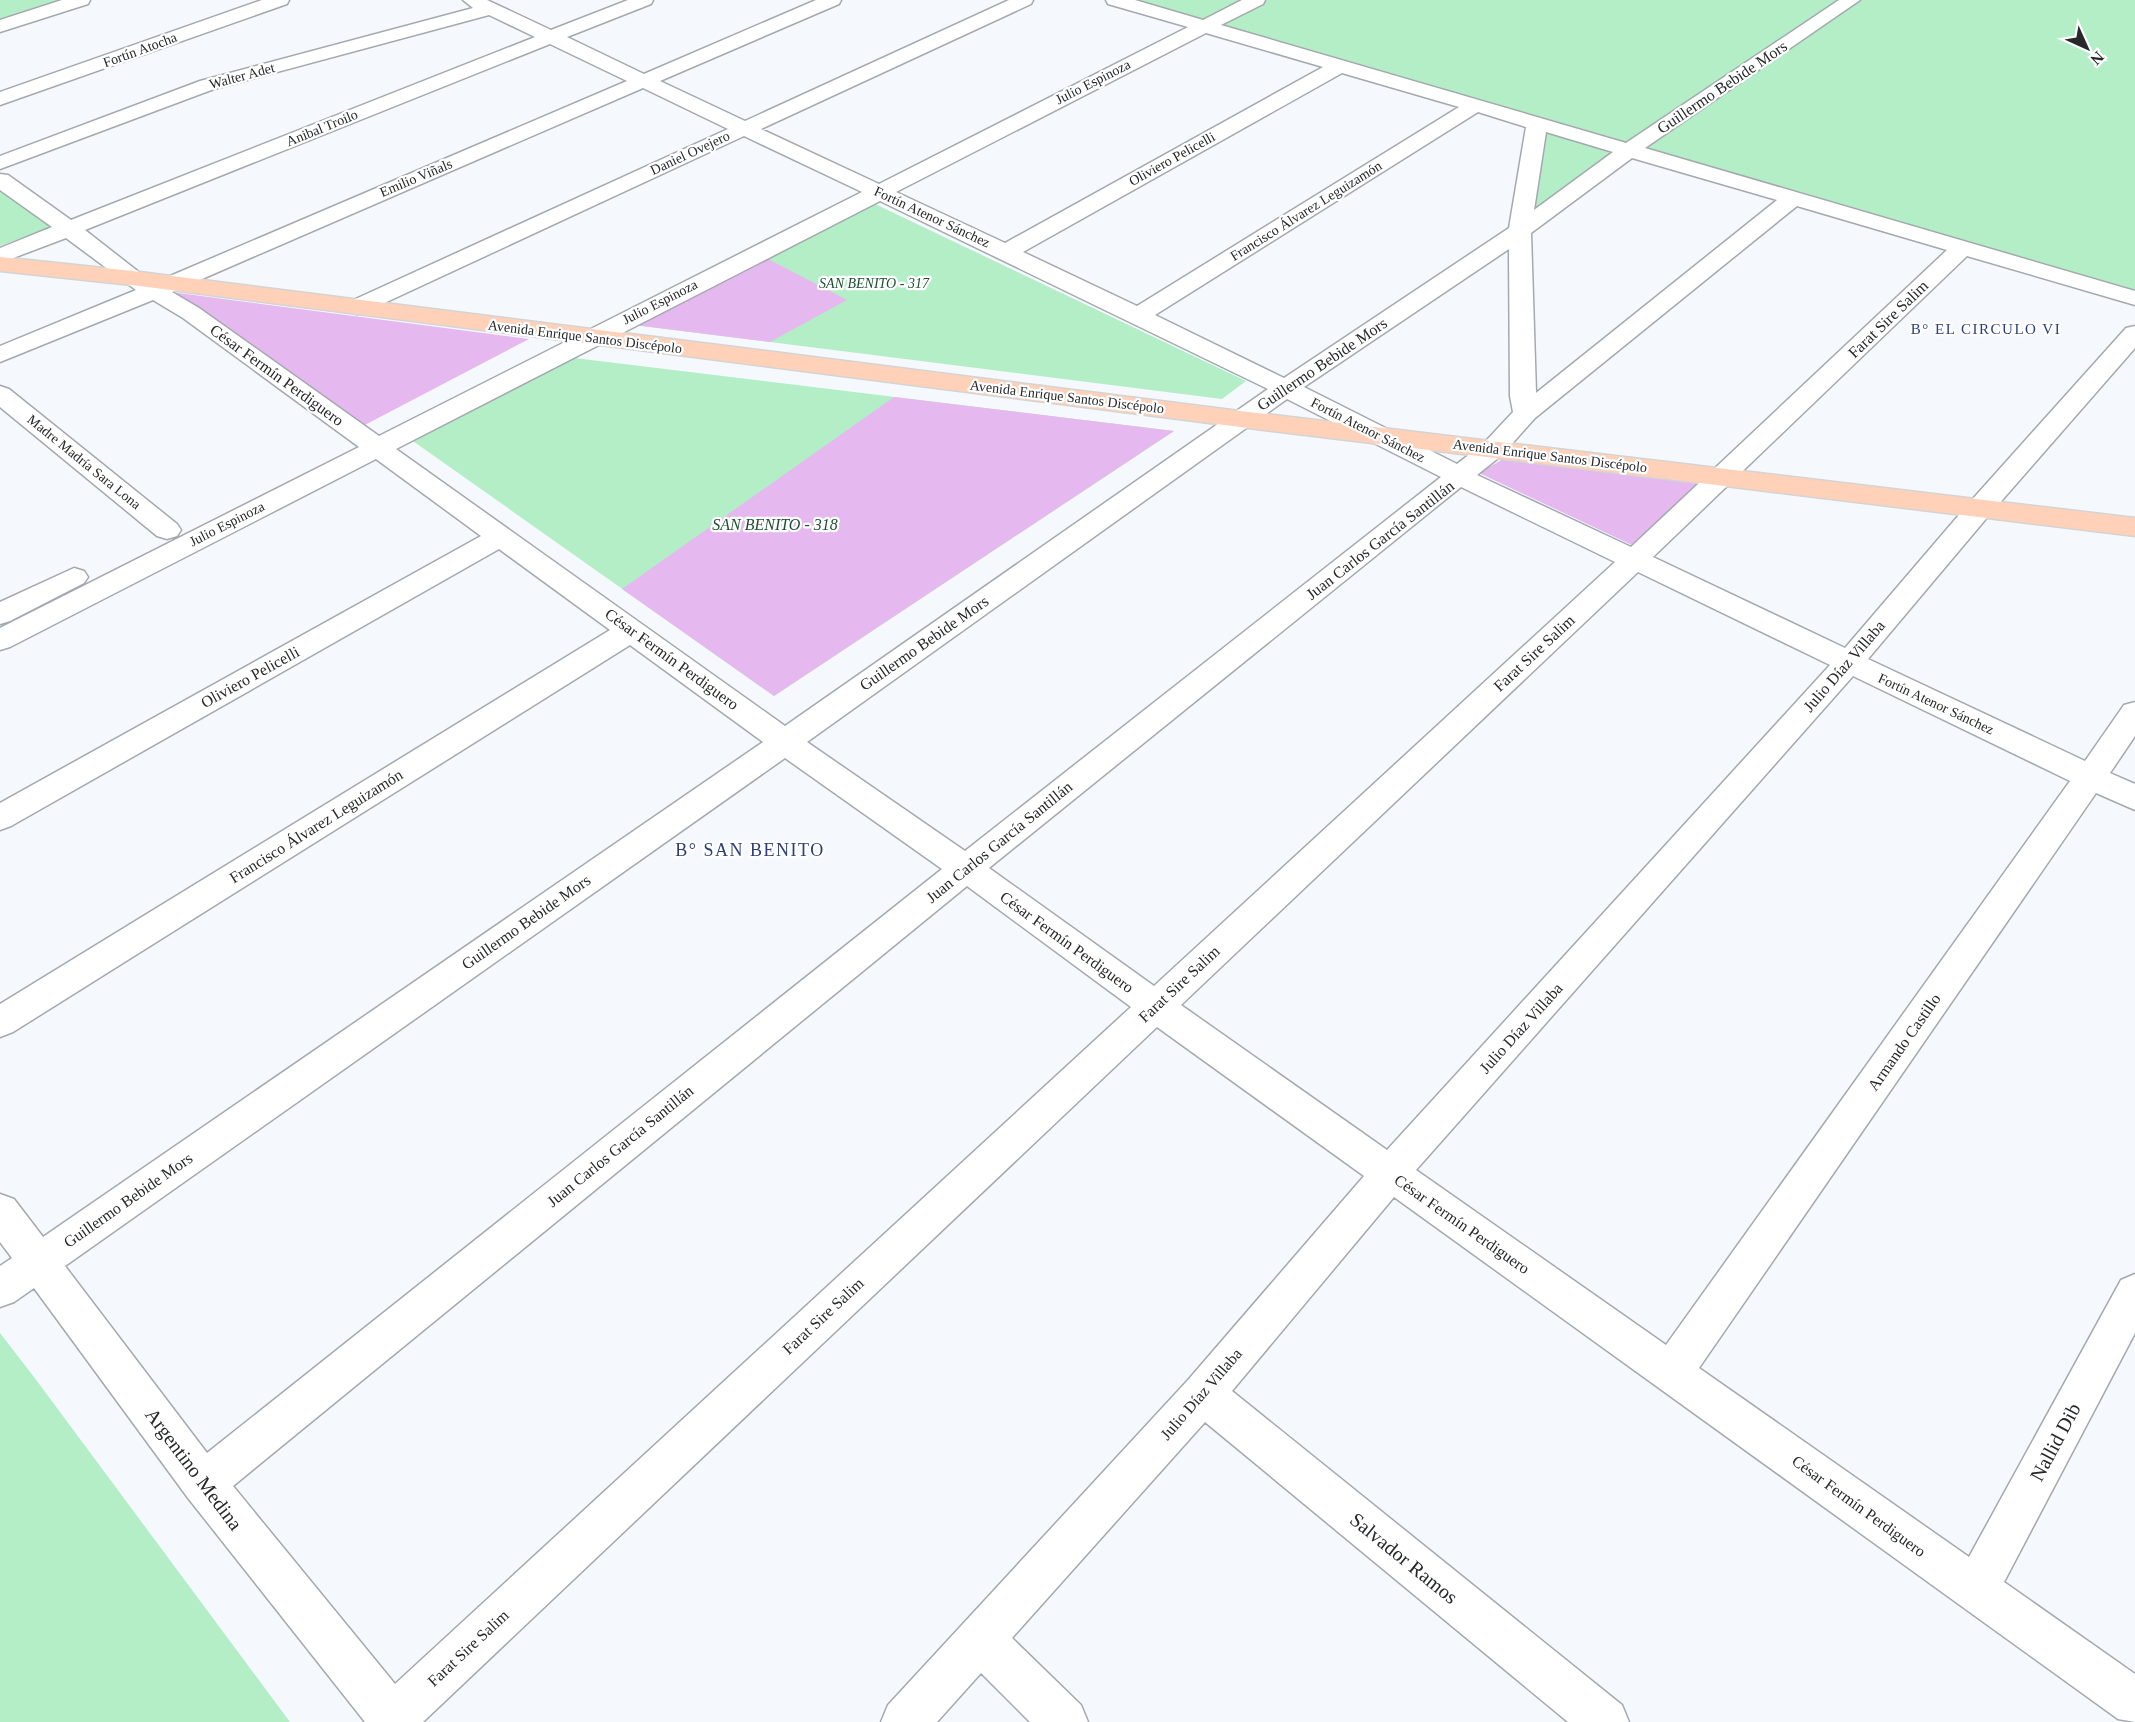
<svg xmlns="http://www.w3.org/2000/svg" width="2135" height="1722" viewBox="0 0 2135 1722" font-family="'Times New Roman',serif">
<rect width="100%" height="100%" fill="#f5f9fe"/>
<!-- green -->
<path fill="#b3eec7" d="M0 0H74L0 24Z
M1135 0H2135V293Z
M1539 128 1621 151 1527 219Z
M0 185 55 225 0 246Z
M873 203 1246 381 1222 399 634 325Z
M566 357 1174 431 774 696 410 439Z
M0 1333 34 1377 290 1722H0Z"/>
<!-- building -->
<path fill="#e5b8ef" d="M766 258 847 300 770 342 634 325Z
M171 292 529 339 361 427Z
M894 397 1174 431 774 696 622 589Z
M1503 459 1707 483 1634 546 1479 473Z"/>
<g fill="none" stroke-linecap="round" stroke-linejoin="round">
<defs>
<path id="minor" d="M62 0H90L88 4 0 32V20Z
M262 0H289L287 4 0 105V92Z
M463 0H487L551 30 628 0H653L651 4 567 37 644 74 816 0H841L839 4 660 81 745 121 1009 0H1033L1031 4 761 129 879 184 1188 27 1108 4 1106 0H1135L1203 20 1242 0H1265L1263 4 1221 25 1626 143 1839 0H1860L1645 148 2135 291V305L1967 256 1653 557 1845 648 1970 502 2126 328 2135 326V348L1990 514 1868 659 2085 761 2124 705 2135 702V736L2110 773 2135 784V810L2096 793 1699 1368 1969 1557 2121 1280 2135 1274V1333L2004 1582 2135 1674V1722L2118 1719 1394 1197 1232 1391 1622 1705 1629 1722H1568L1205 1422 1012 1638 1081 1705 1088 1722H1030L981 1673 937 1722H881L888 1705 1188 1380 1364 1176 1157 1027 423 1722H365L188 1498 34 1288 14 1302 0 1307V1266L12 1258 0 1242V1194L14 1199 43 1237 763 742 630 645 13 1032 0 1037V1004L610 630 499 549 11 826 0 830V803L481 536 376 459 10 647 0 650V628L359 447 183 318 153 300 0 362V346L136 290 66 238 0 263V248L52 227 0 190V174L8 175 71 220 535 37 489 15 214 89 0 169V156L200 81 473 8ZM1206 33 1323 67 1005 243 896 192ZM550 44 627 81 156 282 140 273 85 230ZM1342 73 1459 107 1137 306 1023 252ZM643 88 728 129 349 302 345 307 349 312 357 314 365 312 744 136 862 192 379 436 199 308 172 292ZM1478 112 1526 127 1509 228 1284 378 1155 315ZM1546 132 1613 152 1534 210ZM1632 158 1777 200 1536 393 1531 233ZM880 201 1268 389 785 726 396 449ZM1797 206 1947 250 1631 547 1477 475 1502 455 1535 418ZM1509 249 1510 396 1513 412 1484 443 1457 464 1304 387ZM1287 399 1441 477 965 851 807 742ZM1461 487 1615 562 1154 986 989 868ZM1638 572 1830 665 1387 1150 1181 1005ZM1853 676 2070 781 1666 1345 1416 1170ZM785 758 942 869 207 1453 65 1266ZM967 886 1131 1007 395 1684 233 1486Z
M0 386 9 389 177 524 181 530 177 536 167 539 157 536 0 407Z
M74 568 84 571 88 577 84 583 10 621 0 624V602Z"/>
<path id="major" d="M0 257 132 271 1240 411 2135 518V536L1240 427 132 285 0 271Z"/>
</defs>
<!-- minor casing -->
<use href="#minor" stroke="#a4a9af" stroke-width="3"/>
<!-- major casing -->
<use href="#major" stroke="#d4d4d4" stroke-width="3"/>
<!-- minor -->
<use href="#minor" fill="#fff" fill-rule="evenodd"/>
<!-- major -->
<use href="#major" fill="#fed1b8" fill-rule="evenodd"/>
</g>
<g text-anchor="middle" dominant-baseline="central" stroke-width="4.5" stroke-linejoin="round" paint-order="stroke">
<!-- far-street labels -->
<g font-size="14" fill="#26282a" stroke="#fff">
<text transform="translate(140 50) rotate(-20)">Fortín Atocha</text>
<text transform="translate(242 76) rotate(-15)">Walter Adet</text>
<text transform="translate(1093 82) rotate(-27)">Julio Espinoza</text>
<text transform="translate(322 128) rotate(-22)">Anibal Troilo</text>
<text transform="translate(690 153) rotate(-25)">Daniel Ovejero</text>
<text transform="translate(1172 159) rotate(-29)">Oliviero Pelicelli</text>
<text transform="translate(416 178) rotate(-23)">Emilio Viñals</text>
<text transform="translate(1306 211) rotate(-32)">Francisco Álvarez Leguizamón</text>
<text transform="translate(932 217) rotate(25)">Fortín Atenor Sánchez</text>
<text transform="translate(660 302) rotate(-27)">Julio Espinoza</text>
<text transform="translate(585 337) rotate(7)">Avenida Enrique Santos Discépolo</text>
<text transform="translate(1067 397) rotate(7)">Avenida Enrique Santos Discépolo</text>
<text transform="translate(1368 430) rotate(27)">Fortín Atenor Sánchez</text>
<text transform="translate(1550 456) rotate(7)">Avenida Enrique Santos Discépolo</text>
<text transform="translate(84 462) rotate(39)">Madre Madría Sara Lona</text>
<text transform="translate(227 524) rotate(-27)">Julio Espinoza</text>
<text transform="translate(1936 704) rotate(25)">Fortín Atenor Sánchez</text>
</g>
<!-- far-park labels -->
<g font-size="14" font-style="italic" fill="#1d4e32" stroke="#fff">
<text x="874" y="283">SAN BENITO - 317</text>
</g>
<!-- far-neighbourhood labels -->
<g font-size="15" letter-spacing="1.5" fill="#2b3e77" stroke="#fff">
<text x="1986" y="329">B° EL CIRCULO VI</text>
</g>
<!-- street labels -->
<g font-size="16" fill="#26282a" stroke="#fff">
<text transform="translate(1722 87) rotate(-34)">Guillermo Bebide Mors</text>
<text transform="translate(1888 319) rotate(-44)">Farat Sire Salim</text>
<text transform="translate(1322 364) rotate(-34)">Guillermo Bebide Mors</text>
<text transform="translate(277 375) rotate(36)">César Fermín Perdiguero</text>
<text transform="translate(1380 540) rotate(-38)">Juan Carlos García Santillán</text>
<text transform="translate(924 643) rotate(-35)">Guillermo Bebide Mors</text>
<text transform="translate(1534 653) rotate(-43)">Farat Sire Salim</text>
<text transform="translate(672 659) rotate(36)">César Fermín Perdiguero</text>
<text transform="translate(1844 666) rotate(-49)">Julio Díaz Villaba</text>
<text transform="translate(250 677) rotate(-29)">Oliviero Pelicelli</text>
<text transform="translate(316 826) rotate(-32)">Francisco Álvarez Leguizamón</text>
<text transform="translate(999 842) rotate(-39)">Juan Carlos García Santillán</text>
<text transform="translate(526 922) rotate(-35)">Guillermo Bebide Mors</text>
<text transform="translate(1067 942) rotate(36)">César Fermín Perdiguero</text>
<text transform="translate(1179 984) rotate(-43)">Farat Sire Salim</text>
<text transform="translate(1521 1028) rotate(-48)">Julio Díaz Villaba</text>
<text transform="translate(1904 1042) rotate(-55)">Armando Castillo</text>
<text transform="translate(620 1146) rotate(-39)">Juan Carlos García Santillán</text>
<text transform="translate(128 1200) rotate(-35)">Guillermo Bebide Mors</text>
<text transform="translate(1462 1224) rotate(35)">César Fermín Perdiguero</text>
<text transform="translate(823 1316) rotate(-43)">Farat Sire Salim</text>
<text transform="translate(1201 1394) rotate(-49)">Julio Díaz Villaba</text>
<text transform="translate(1859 1506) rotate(36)">César Fermín Perdiguero</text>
<text transform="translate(468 1648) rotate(-43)">Farat Sire Salim</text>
</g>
<!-- park labels -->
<g font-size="16" font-style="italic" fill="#1d4e32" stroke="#fff">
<text x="775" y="524">SAN BENITO - 318</text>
</g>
<!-- neighbourhood labels -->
<g font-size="18" letter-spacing="1.5" fill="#2b3e77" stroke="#fff">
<text x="750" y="850">B° SAN BENITO</text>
</g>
<!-- near-street labels -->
<g font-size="20" fill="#26282a" stroke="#fff">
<text transform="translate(2055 1442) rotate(-62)">Nallid Dib</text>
<text transform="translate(194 1469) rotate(53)">Argentino Medina</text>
<text transform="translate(1404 1558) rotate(39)">Salvador Ramos</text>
</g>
</g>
<!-- north arrow -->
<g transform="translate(2087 48) rotate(135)" stroke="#ffffff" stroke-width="4.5" paint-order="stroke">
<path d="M0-4.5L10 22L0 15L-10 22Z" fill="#26282a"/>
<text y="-9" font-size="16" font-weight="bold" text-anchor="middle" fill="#26282a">N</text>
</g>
</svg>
